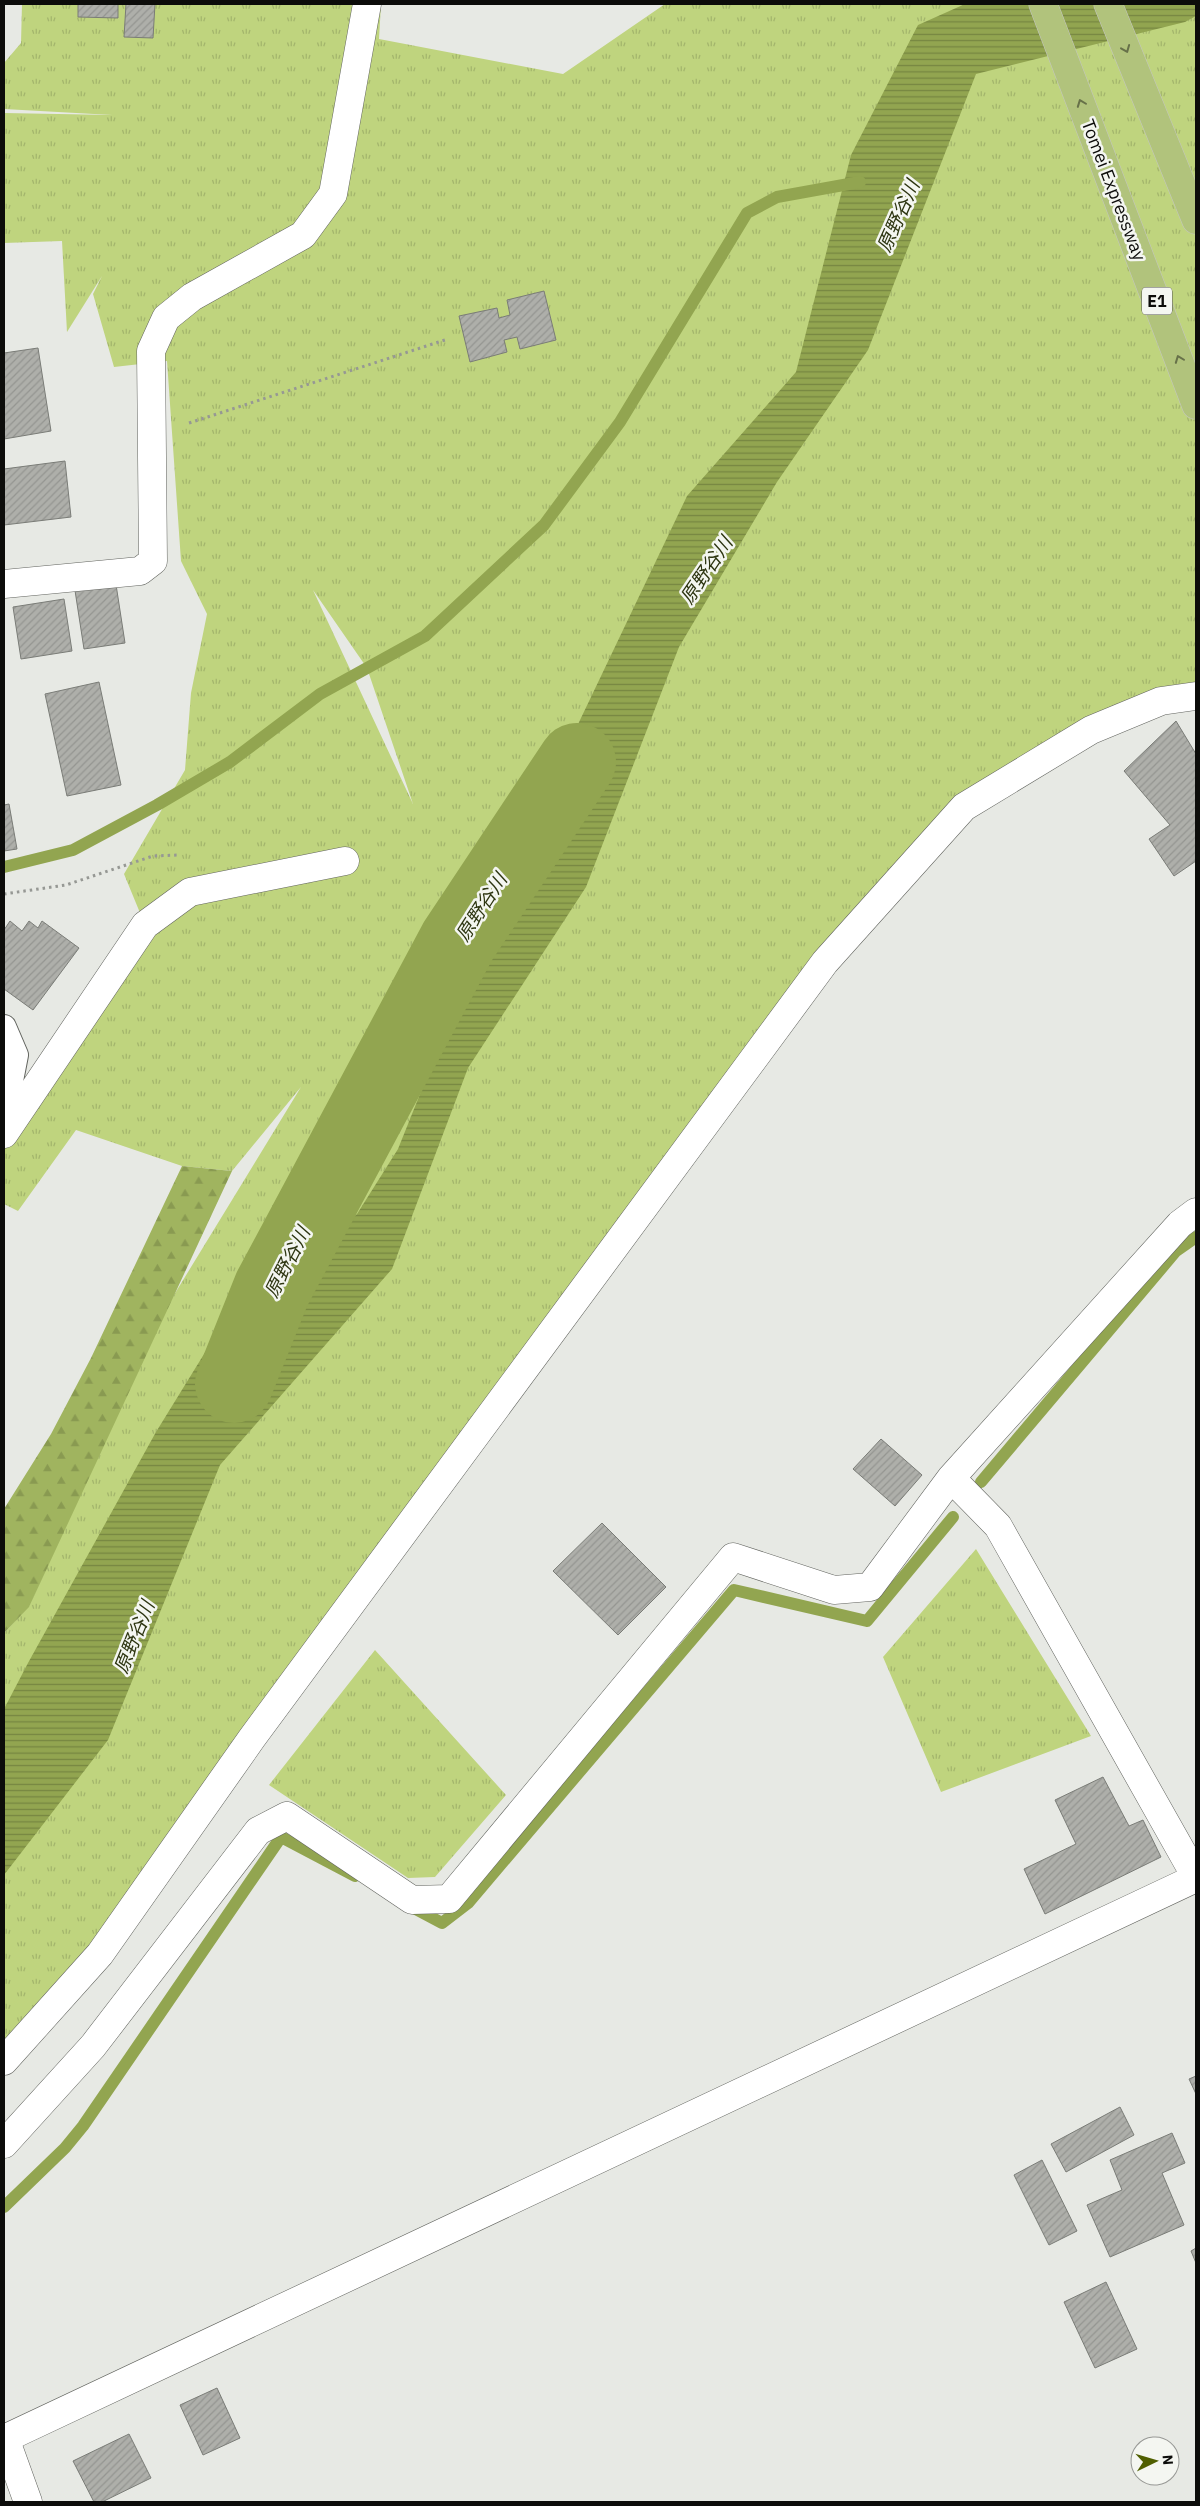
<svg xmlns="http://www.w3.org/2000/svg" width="1200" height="2506" viewBox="0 0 1200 2506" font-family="'IBM Plex Sans','Noto Sans JP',sans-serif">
<defs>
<pattern id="grass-tufts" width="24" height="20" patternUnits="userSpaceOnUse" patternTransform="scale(1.25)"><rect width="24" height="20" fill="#bfd47e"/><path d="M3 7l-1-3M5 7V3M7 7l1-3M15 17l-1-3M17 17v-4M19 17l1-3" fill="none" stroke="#a3b56c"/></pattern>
<pattern id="forest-firs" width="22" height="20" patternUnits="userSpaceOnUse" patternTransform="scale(1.25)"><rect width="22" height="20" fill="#a0b45f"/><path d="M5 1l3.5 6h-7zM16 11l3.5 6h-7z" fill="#899a51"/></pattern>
<pattern id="water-rules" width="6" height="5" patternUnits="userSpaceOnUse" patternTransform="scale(1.25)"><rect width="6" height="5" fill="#92a550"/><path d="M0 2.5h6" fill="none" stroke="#768541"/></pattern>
<pattern id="building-hatch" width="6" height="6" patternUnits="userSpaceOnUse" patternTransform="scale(1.25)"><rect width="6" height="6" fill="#aeafaa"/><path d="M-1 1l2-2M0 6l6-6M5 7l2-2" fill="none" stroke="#949591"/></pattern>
</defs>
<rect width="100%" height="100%" fill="#e7e9e4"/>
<!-- grass -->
<path fill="url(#grass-tufts)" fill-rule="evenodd" d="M22 4H381L379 39 563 74 665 4H1196V695L1182 698 964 807 780 1022 109 1940 4 2051V1633L29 1606 166 1308 301 1087 232 1171 182 1166 76 1130 18 1211 4 1204V1133L145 925 124 874 185 770 191 693 207 614 181 561 167 361 114 367 93 294 102 276 67 332 62 241 4 243V113L112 115 4 109V63L21 43ZM313 590 367 668 413 804Z
M976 1549 1091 1736 941 1792 883 1657Z
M375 1650 506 1795 435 1877 408 1878 269 1785Z"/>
<!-- forest -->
<path fill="url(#forest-firs)" d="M182 1166 232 1171 29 1607 4 1633V1509L51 1434 91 1358Z"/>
<!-- water -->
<path fill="url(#water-rules)" d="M965 4H1196V16L1185 22 976 74 868 350 777 482 679 647 586 887 468 1068 392 1269 220 1465 108 1740 4 1875V1709L28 1663 156 1432 217 1333 357 1214 398 1149 517 852 687 496 796 372 851 155 918 25Z"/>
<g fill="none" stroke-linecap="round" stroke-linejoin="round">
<!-- stream -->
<path stroke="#92a550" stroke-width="12" d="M4 867 73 850 157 805 230 762 320 694 425 636 544 525 620 422 747 213 777 197 860 182
M981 1482 1176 1251 1196 1237
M410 1906 442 1923 468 1903 734 1590 867 1621 953 1517
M4 2207 65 2148 83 2126 281 1837 355 1876"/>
<!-- river -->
<path stroke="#92a550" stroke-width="78" d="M234 1384 272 1289 458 941 577 762"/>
</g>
<!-- building -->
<path fill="url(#building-hatch)" stroke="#7a7c77" d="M78 4H118V18L78 17Z
M126 4H155L153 38 124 37Z
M544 291 556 340 520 349 517 337 504 340 507 352 470 362 459 316 497 308 499 318 510 315 507 300Z
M38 348 51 431 4 439V353Z
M65 461 71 517 4 525V469Z
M115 578 125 643 84 649 74 584Z
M64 599 72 651 21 659 13 607Z
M99 682 121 785 67 796 45 694Z
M1176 721 1196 754V861L1174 876 1149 839 1170 825 1124 771Z
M9 804 17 849 4 851V805Z
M10 921 22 931 29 921 38 928 42 921 79 948 33 1010 4 989V930Z
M881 1439 922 1475 895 1506 853 1469Z
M602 1523 666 1587 618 1635 553 1571Z
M1103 1777 1129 1826 1143 1820 1161 1857 1045 1914 1024 1869 1076 1844 1055 1800Z
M1196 2076V2094L1189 2079Z
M1120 2107 1134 2135 1066 2172 1051 2144Z
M1172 2133 1185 2163 1162 2173 1184 2225 1110 2257 1087 2205 1122 2190 1110 2160Z
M1042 2160 1077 2231 1049 2245 1014 2175Z
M1196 2248V2263L1191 2251Z
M1106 2282 1137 2349 1095 2368 1064 2302Z
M217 2388 240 2438 203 2455 180 2405Z
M129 2434 151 2478 102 2502H94L73 2461Z"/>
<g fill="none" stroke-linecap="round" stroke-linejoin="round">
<defs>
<path id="service" d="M4 1027 16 1055 10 1086 4 1098"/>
<path id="minor" d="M4 584 140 571 153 561 151 351 166 318 192 297 303 235 333 194 367 4
M4 1134 145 925 190 892 345 861
M951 1478 998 1526 1196 1877
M4 2061 100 1954 252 1738 825 962 964 807 1091 730 1161 701 1196 696
M4 2144 93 2046 258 1831 287 1816 412 1900 449 1899 733 1557 834 1590 870 1587 951 1478 1180 1224 1196 1212
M5 2438 28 2502"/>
<path id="tertiary" d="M4 2439 1196 1878"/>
<path id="motorway" d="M1043 4 1196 405
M1108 4 1196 220"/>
</defs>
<!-- service casing -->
<use href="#service" stroke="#62645f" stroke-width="26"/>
<!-- minor casing -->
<use href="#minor" stroke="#62645f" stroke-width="29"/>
<!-- tertiary casing -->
<use href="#tertiary" stroke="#62645f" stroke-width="29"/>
<!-- motorway casing -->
<use href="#motorway" stroke="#c5c5c4" stroke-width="29"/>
<!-- path -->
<path stroke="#969894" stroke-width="3" stroke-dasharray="2.5 4" stroke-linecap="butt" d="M189 423 448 339
M4 894 66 885 153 856 178 855"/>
<!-- service -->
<use href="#service" stroke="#fff" stroke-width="24"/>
<!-- minor -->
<use href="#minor" stroke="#fff" stroke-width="28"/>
<!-- tertiary -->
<use href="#tertiary" stroke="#fff" stroke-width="28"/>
<!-- motorway -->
<use href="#motorway" stroke="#b1c37c" stroke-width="28"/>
</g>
<!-- one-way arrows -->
<defs><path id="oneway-chevron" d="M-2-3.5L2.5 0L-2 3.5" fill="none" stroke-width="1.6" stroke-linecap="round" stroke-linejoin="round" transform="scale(1.25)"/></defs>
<g stroke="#677149">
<use href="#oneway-chevron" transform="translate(1126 49) rotate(68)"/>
<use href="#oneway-chevron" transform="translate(1081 103) rotate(-111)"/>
<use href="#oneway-chevron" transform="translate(1179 359) rotate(-111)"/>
</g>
<g text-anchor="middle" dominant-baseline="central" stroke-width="5" stroke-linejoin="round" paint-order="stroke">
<!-- shield labels -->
<rect fill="#f4f6f1" stroke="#52524f" stroke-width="1" x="1142" y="287.5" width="30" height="27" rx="4"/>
<g font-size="16" font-weight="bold" fill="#0c0c0a">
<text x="1157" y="301">E1</text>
</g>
<!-- street labels -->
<g font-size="18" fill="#0c0c0a" stroke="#f4f6f1">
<text transform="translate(1114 190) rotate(69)">Tomei Expressway</text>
</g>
<!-- water labels -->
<g font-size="19" font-style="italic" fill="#2d3511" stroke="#f4f6f1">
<text transform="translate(898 216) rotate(-66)">原野谷川</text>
<text transform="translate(706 570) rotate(-56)">原野谷川</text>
<text transform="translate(481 907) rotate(-57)">原野谷川</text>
<text transform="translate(287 1262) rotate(-63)">原野谷川</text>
<text transform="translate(134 1637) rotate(-68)">原野谷川</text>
</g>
</g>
<!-- border -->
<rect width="1200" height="2506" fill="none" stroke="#0c0c0a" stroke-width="10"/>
<!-- north arrow -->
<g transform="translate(1155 2461) rotate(85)"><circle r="24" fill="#f4f6f1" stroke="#979895"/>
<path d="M0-4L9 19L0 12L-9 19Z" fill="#505f01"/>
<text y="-8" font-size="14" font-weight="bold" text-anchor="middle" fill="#0c0c0a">N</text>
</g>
</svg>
